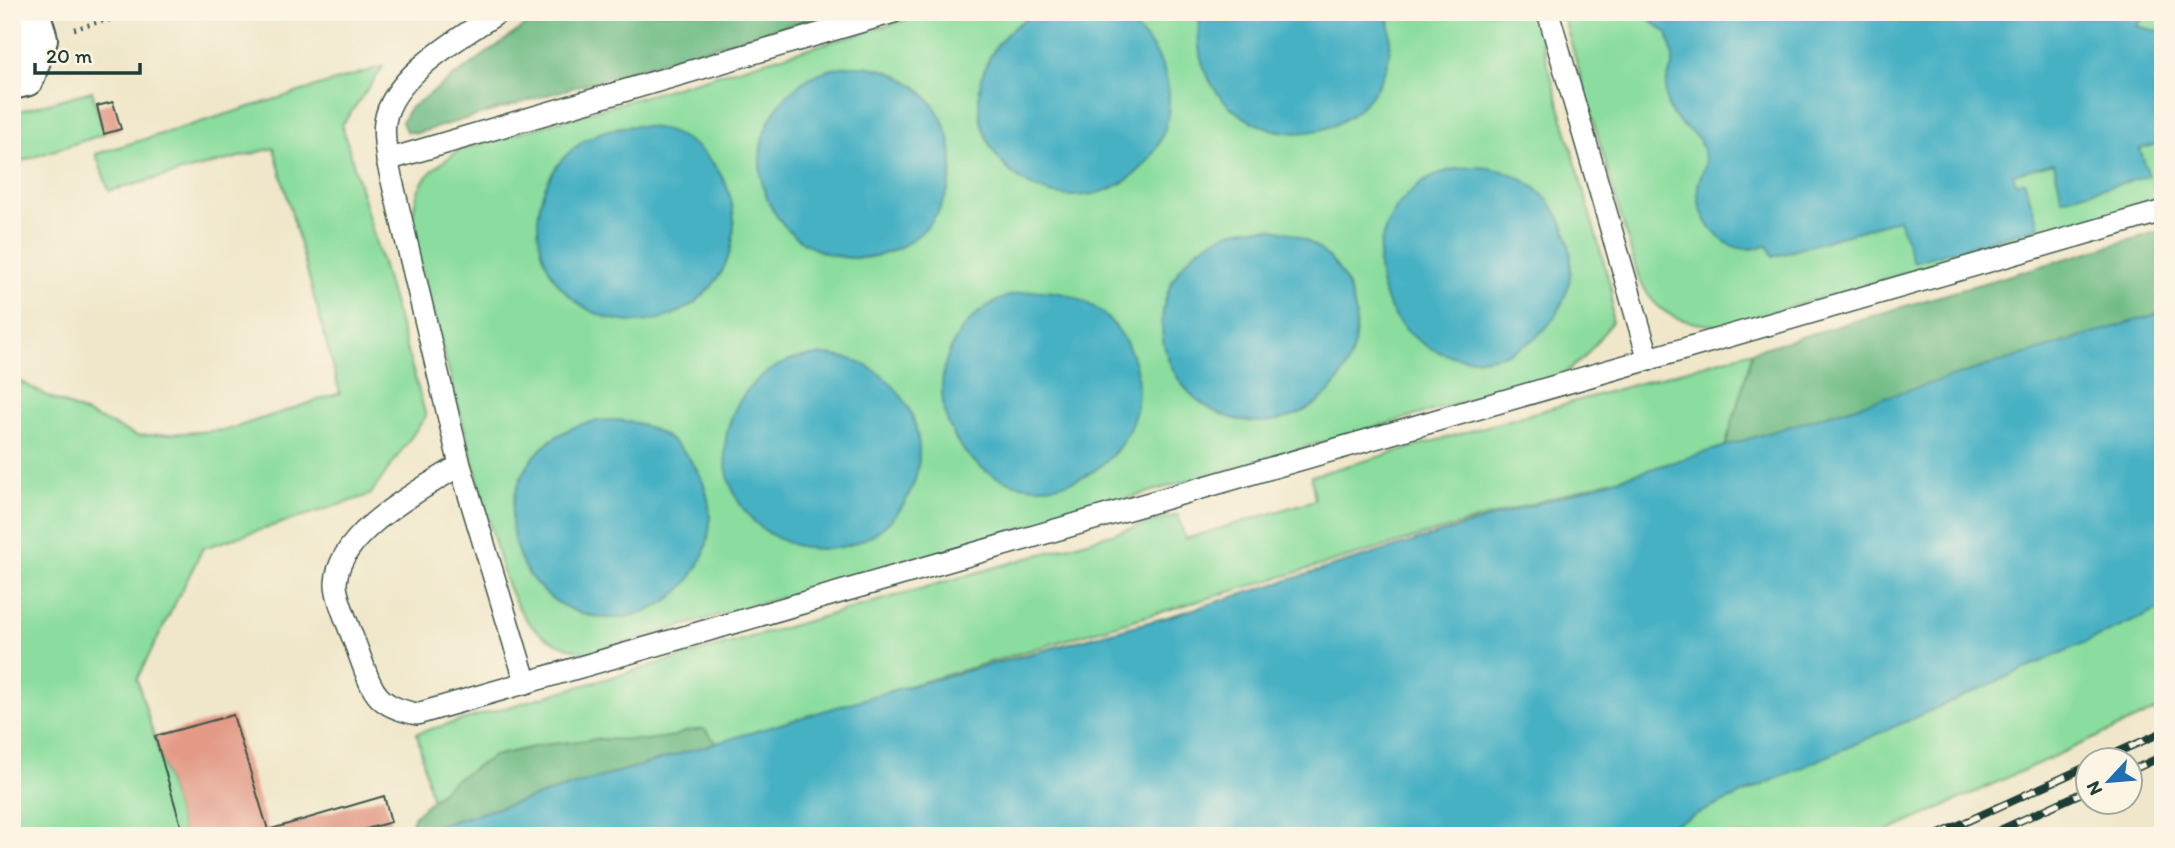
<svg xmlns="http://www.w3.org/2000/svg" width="2175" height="848" viewBox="0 0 2175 848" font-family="Itim,sans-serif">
<rect width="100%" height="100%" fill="#fcf5e5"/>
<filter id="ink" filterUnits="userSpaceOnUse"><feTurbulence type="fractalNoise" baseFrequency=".0143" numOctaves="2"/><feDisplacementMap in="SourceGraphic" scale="14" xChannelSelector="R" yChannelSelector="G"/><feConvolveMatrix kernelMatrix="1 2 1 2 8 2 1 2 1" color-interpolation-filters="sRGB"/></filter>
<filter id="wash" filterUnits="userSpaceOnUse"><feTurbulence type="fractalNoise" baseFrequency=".00686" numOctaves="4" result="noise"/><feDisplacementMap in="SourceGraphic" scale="28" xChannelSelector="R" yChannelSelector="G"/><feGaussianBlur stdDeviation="1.57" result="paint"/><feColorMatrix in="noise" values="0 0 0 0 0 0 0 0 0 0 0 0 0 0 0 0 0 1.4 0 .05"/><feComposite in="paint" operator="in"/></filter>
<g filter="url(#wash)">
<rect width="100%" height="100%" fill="#f0e7ca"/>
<!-- green -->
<path fill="#8add9e" stroke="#548d69" stroke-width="2" d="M933 12H1533L1612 292V322L1584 358 1564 373 588 653C537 642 522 622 504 576L411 230C417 182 419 178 460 150Z
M1562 12H2163V199L1724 326C1701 325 1672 322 1655 303 1648 296 1644 287 1639 279Z
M384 66 342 125 426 416 370 495 203 548 137 679 184 836H12V377L47 396 137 436 227 430 340 393 274 148 109 191 96 154Z
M92 91 104 134 12 164V113Z
M1753 351 1726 447 887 692 878 712 437 825 417 733 1178 515 1185 539 1315 500 1311 476Z
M2163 579V707L1878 836H1553Z"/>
<!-- forest -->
<path fill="#6fbc85" stroke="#477c5c" stroke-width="2" d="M544 12H833L417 133 406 131 402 122 409 109Z
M2163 230V377L887 692 1164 618 1725 447 1753 351Z
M704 729 718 744 408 834 415 815 453 781 494 756 542 745 598 739 647 740 675 736 687 731Z"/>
<!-- water -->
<path fill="#46b1c4" stroke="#32777c" stroke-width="2" d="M979 101a95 95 0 1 1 190 0a95 95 0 1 1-190 0Z
M1201 12H1388C1393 40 1391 66 1375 90 1314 179 1178 117 1201 12Z
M1644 12H2150L2136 26 2158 31 2163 23V142L2140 149 2149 176 2062 199 2054 163 2013 174 2016 183 2024 180 2039 227 1913 262 1899 219 1773 257 1768 246C1761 246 1754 249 1747 249 1716 247 1696 214 1698 186 1699 178 1703 173 1705 165 1707 158 1701 146 1699 139 1680 123 1660 112 1667 81 1668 74 1674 67 1673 60 1673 52 1669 42 1667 33L1652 22Z
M760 162a96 96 0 1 1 192 0a96 96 0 1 1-192 0Z
M538 224a98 98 0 1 1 196 0a98 98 0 1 1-196 0Z
M1379 263a96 96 0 1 1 192 0a96 96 0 1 1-192 0Z
M1162 325a97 97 0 1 1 194 0a97 97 0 1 1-194 0Z
M942 389a98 98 0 1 1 196 0a98 98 0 1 1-196 0Z
M2163 312V608L1647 836H404L887 692 1164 618Z
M725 452a97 97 0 1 1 194 0a97 97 0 1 1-194 0Z
M512 519a99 99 0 1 1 198 0a99 99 0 1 1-198 0Z"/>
<g id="blocks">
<!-- building -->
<path fill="#e39b88" d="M113 102 121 129 104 134 97 106Z
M233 715 268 830 384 796 391 822 342 836H184L155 736Z"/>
</g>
</g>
<g filter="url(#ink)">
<use href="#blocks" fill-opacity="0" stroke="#3e564a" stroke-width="2"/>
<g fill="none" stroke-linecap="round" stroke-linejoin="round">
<defs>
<path id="lane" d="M499 12C462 37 392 75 385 122 383 134 386 149 387 160L460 465C421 490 338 532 336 583 335 597 354 639 359 654 373 692 375 706 417 714L2163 211
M1548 12 1649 360
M387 160 894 12
M460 465 526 683"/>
<path id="street" d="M12 80 25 77 38 39 30 12"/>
</defs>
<!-- lane casing -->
<use href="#lane" stroke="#3e564a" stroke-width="24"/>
<!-- street casing -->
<use href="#street" stroke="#3e564a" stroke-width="42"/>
<!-- path -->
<path stroke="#3e564a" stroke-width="4.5" stroke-dasharray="2 5" stroke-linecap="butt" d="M74 29 103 21 162 12"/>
<!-- lane -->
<use href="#lane" stroke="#fff" stroke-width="21"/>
<!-- street -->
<use href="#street" stroke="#fff" stroke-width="38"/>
<defs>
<path id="rail" d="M2100 760 2163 732
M2130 771 2163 756
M1935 836 2088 766
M1987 836 2088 790"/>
</defs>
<!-- rail casing -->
<use href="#rail" stroke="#1f3d34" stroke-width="8"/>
<!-- rail -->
<use href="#rail" stroke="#fcf5e5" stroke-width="5" stroke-dasharray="16" stroke-linecap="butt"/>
</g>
</g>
<!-- margin -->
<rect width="2175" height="848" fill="none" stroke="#fcf5e5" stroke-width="42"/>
<!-- north arrow -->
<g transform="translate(2109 781) rotate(244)"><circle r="33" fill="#fcf5e5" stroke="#a4ab9e" stroke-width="2"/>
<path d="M0-5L12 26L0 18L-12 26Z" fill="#1f6fb2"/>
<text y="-10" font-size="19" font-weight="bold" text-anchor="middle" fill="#1f3d34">N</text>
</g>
<!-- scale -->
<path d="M35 63v10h105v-10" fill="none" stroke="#1f3d34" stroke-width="3.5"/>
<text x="46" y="63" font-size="21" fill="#1f3d34" stroke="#fcf5e5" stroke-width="5" paint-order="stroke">20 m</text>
</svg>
